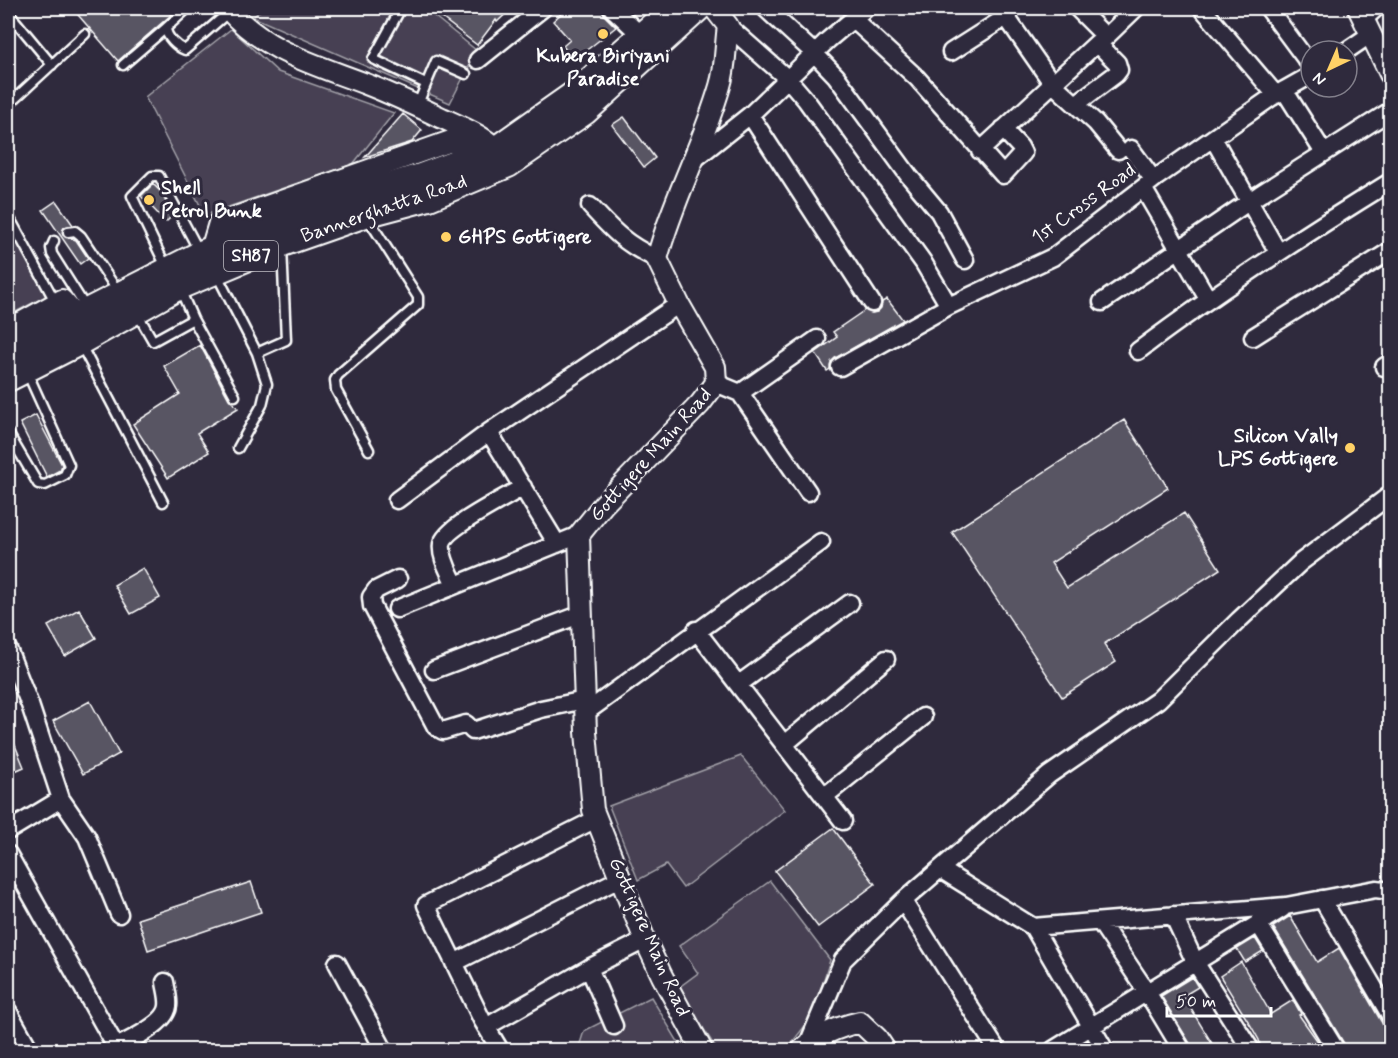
<svg xmlns="http://www.w3.org/2000/svg" width="1398" height="1058" viewBox="0 0 1398 1058" font-family="Mynerve,sans-serif">
<rect width="100%" height="100%" fill="#2f2a3d"/>
<filter id="ink" filterUnits="userSpaceOnUse"><feTurbulence type="fractalNoise" baseFrequency=".0167" numOctaves="2"/><feDisplacementMap in="SourceGraphic" scale="12" xChannelSelector="R" yChannelSelector="G"/><feConvolveMatrix kernelMatrix="1 2 1 2 8 2 1 2 1" color-interpolation-filters="sRGB"/></filter>
<g filter="url(#ink)">
<!-- green -->
<path fill="#464152" stroke="#a2a0a8" stroke-width="1.5" d="M263 8H424L477 51 450 103 253 17Z
M231 29 278 72 394 113 353 164 205 215 145 97Z
M8 225 46 296 8 316Z
M741 756 785 810 683 888 666 865 638 880 609 806Z
M770 881 830 960 812 1017 786 1050H717L678 988 698 973 679 946Z
M651 997 683 1050H578L584 1031Z"/>
<!-- building -->
<path fill="#595564" stroke="#fff" stroke-width="1.5" d="M72 8H179L118 61Z
M429 8H512L497 22 496 20 477 45Z
M567 8H602L604 15 616 27 574 60 563 46 570 40 553 21Z
M403 114 422 130 412 142 365 157Z
M624 117 655 158 644 167 612 125Z
M153 184 160 191 173 215 166 222 141 196Z
M56 201 73 225 64 227 63 235 76 240 88 258 80 264 43 210Z
M887 299 903 320 835 358 831 362 830 369 827 371 815 353 837 337 833 332 865 310 872 313 877 312 881 308 882 302Z
M200 345 229 399 238 408 197 433 209 452 168 478 133 424 180 394 164 366Z
M36 415 62 465 60 470 47 477 20 423Z
M1124 420 1168 488 1051 563 1067 588 1184 513 1220 569 1104 644 1116 662 1062 697 952 532Z
M143 568 160 598 131 614 114 585Z
M79 609 96 638 65 656 48 626Z
M90 701 119 754 83 774 53 721Z
M8 728 24 767 8 774Z
M833 828 875 884 818 927 775 871Z
M251 882 261 912 148 950 138 919Z
M1290 916 1317 962 1339 948 1390 1037V1050H1346L1345 1045 1273 927Z
M1255 938 1263 951 1245 962 1237 949Z
M1241 962 1271 1014 1293 1000 1301 1014 1299 1015 1324 1050H1297L1292 1042 1279 1050H1261L1259 1040 1251 1026 1220 976Z
M1192 977 1198 987 1183 996 1216 1050H1192L1191 1045 1161 996Z"/>
<g fill="none" stroke-linecap="round" stroke-linejoin="round">
<defs>
<path id="service" d="M188 8 166 28C166 37 177 47 185 50L230 11
M401 8 373 59 426 84
M8 12 52 65
M123 65 166 28
M8 105 85 34
M417 106 436 61 466 74
M8 215 56 303
M367 217 418 297V305L338 375 335 380 336 390 369 450
M68 232 75 231 81 236 119 293
M54 241 51 248 52 254 86 308
M167 269 132 196 152 176H159L199 251
M216 273 257 353
M180 289 193 319
M137 313 153 341 193 319 235 396
M81 345 163 502
M8 433 38 484 45 485 65 475 69 465 27 372
M238 448 262 405 267 384 257 353 286 340 282 247"/>
<path id="minor" d="M612 8 649 43
M1000 8 1052 83 1096 123 1118 150
M1202 8 1276 95
M1268 8 1311 66
M766 9 814 53 836 76 909 176 939 212 965 260
M853 19 917 78 1003 175 1023 153 1020 147 1003 129
M1364 19 1376 8
M728 26 788 79 806 100 923 262 949 306
M1106 37 1136 8
M1346 51 1371 34
M951 52 1006 17
M478 60 543 8
M1284 90 1324 153
M1076 104 1116 74 1119 70 1117 63 1097 43
M750 115 872 303
M1213 138 1278 252
M1131 149 1153 179
M980 151 1097 43 1106 37 1077 8
M696 158 750 115 828 40 866 8
M1143 188 1208 299
M590 206C613 231 625 244 657 259
M1102 302 1260 194 1390 111
M1253 337 1390 251
M1138 351C1219 290 1304 235 1390 182
M840 367 949 306 1053 257 1157 177 1272 97 1311 75
M1384 367 1390 363
M716 383 740 393 817 339
M740 393 808 492
M489 432 557 544
M397 500 489 432 679 304
M398 579 376 590 371 597 372 606 436 727 443 731 466 724 473 731 541 709 585 700
M455 585C450 573 440 557 442 544 445 527 507 497 523 487
M397 609 579 535
M696 630 843 821
M8 649 30 705 61 799 87 837 119 914
M434 670 582 614
M739 684 850 603
M585 713 821 542
M785 744 886 659
M825 796 923 717
M8 831 61 799
M8 854 116 1047
M940 869 1049 775 1158 700 1239 620 1301 562 1390 495
M1322 899 1390 1015
M903 901 997 1050
M1173 915 1195 962 1251 1050
M1100 922 1147 992 1182 1050
M1258 923 1336 1050
M1033 927 1105 1050
M337 963 384 1050
M454 963 621 878
M589 968 614 1026
M8 1011 30 1050
M486 1027 589 968 645 940
M808 1044 843 960 903 901 940 869 1033 927 1286 906 1376 889 1390 891
M110 1050C126 1042 166 1025 168 1006 169 998 166 989 165 982
M500 1050 482 1020 426 905 596 819
M1053 1050 1282 909"/>
<path id="tertiary" d="M227 8C265 52 314 64 366 84 392 94 417 106 442 118 462 127 490 138 503 157
M1358 8 1390 74
M211 250 219 223 451 141 475 157
M8 330 62 300 77 317
M702 1050 662 976 645 940 593 810 586 732 579 535 603 505 700 404 716 383 715 367 679 304 657 259C673 199 703 145 720 86 726 67 725 46 728 26L714 8
M802 1050C818 1035 838 1027 860 1022L877 1038 885 1050"/>
<path id="primary" d="M8 352 201 254 279 223 354 197 421 177 497 149 575 94 668 13
M8 378 79 342 179 286 282 243 365 214 429 197 508 164 585 111 698 8"/>
</defs>
<!-- service casing -->
<use href="#service" stroke="#fff" stroke-width="13"/>
<!-- minor casing -->
<use href="#minor" stroke="#fff" stroke-width="21"/>
<!-- tertiary casing -->
<use href="#tertiary" stroke="#fff" stroke-width="24"/>
<!-- primary casing -->
<use href="#primary" stroke="#fff" stroke-width="30"/>
<!-- service -->
<use href="#service" stroke="#2f2a3d" stroke-width="8"/>
<!-- minor -->
<use href="#minor" stroke="#2f2a3d" stroke-width="16"/>
<!-- tertiary -->
<use href="#tertiary" stroke="#2f2a3d" stroke-width="20"/>
<!-- primary -->
<use href="#primary" stroke="#2f2a3d" stroke-width="26"/>
</g>
</g>
<!-- markers -->
<g fill="#ffd166" stroke="#2f2a3d" stroke-width="2">
<circle cx="603" cy="34" r="6"/>
<circle cx="149" cy="200" r="6"/>
<circle cx="446" cy="237" r="6"/>
<circle cx="1350" cy="448" r="6"/>
</g>
<g text-anchor="middle" dominant-baseline="central" stroke-width="6" stroke-linejoin="round" paint-order="stroke">
<!-- shield labels -->
<rect fill="#2f2a3d" stroke="#c1bfc5" stroke-width="1.5" x="224" y="241" width="54" height="30" rx="4.5"/>
<g font-size="18" font-weight="bold" fill="#fff">
<text x="251" y="256">SH87</text>
</g>
<!-- poi labels -->
<g font-size="20" font-weight="bold" fill="#fff" stroke="#2f2a3d" text-anchor="start">
<text x="603" y="56" text-anchor="middle">Kubera Biriyani<tspan x="603" dy="23">Paradise</tspan></text>
<text x="161" y="188">Shell<tspan x="161" dy="23">Petrol Bunk</tspan></text>
<text x="458" y="237">GHPS Gottigere</text>
<text x="1338" y="436" text-anchor="end">Silicon Vally<tspan x="1338" dy="23">LPS Gottigere</tspan></text>
</g>
<!-- street labels -->
<g font-size="20" fill="#fff" stroke="#2f2a3d">
<text transform="translate(1084 204) rotate(-36)">1st Cross Road</text>
<text transform="translate(384 209) rotate(-19)">Bannerghatta Road</text>
<text transform="translate(651 455) rotate(-48)">Gottigere Main Road</text>
<text transform="translate(649 937) rotate(66)">Gottigere Main Road</text>
</g>
</g>
<!-- margin -->
<rect width="1398" height="1058" fill="none" stroke="#2f2a3d" stroke-width="30"/>
<rect x="15" y="15" width="1368" height="1028" fill="none" stroke="#fff" stroke-width="2" filter="url(#ink)"/>
<!-- north arrow -->
<g transform="translate(1329 69) rotate(224)"><circle r="28" fill="#2f2a3d" stroke="#827f8b" stroke-width="1.5"/>
<path d="M0-4.5L10 22L0 15L-10 22Z" fill="#ffd166"/>
<text y="-9" font-size="16" font-weight="bold" text-anchor="middle" fill="#ffffff">N</text>
</g>
<!-- scale -->
<path d="M1167 1007v9h104v-9" fill="none" stroke="#ffffff" stroke-width="3"/>
<text x="1176" y="1007" font-size="18" fill="#ffffff" stroke="#2f2a3d" stroke-width="4.5" paint-order="stroke">50 m</text>
</svg>
